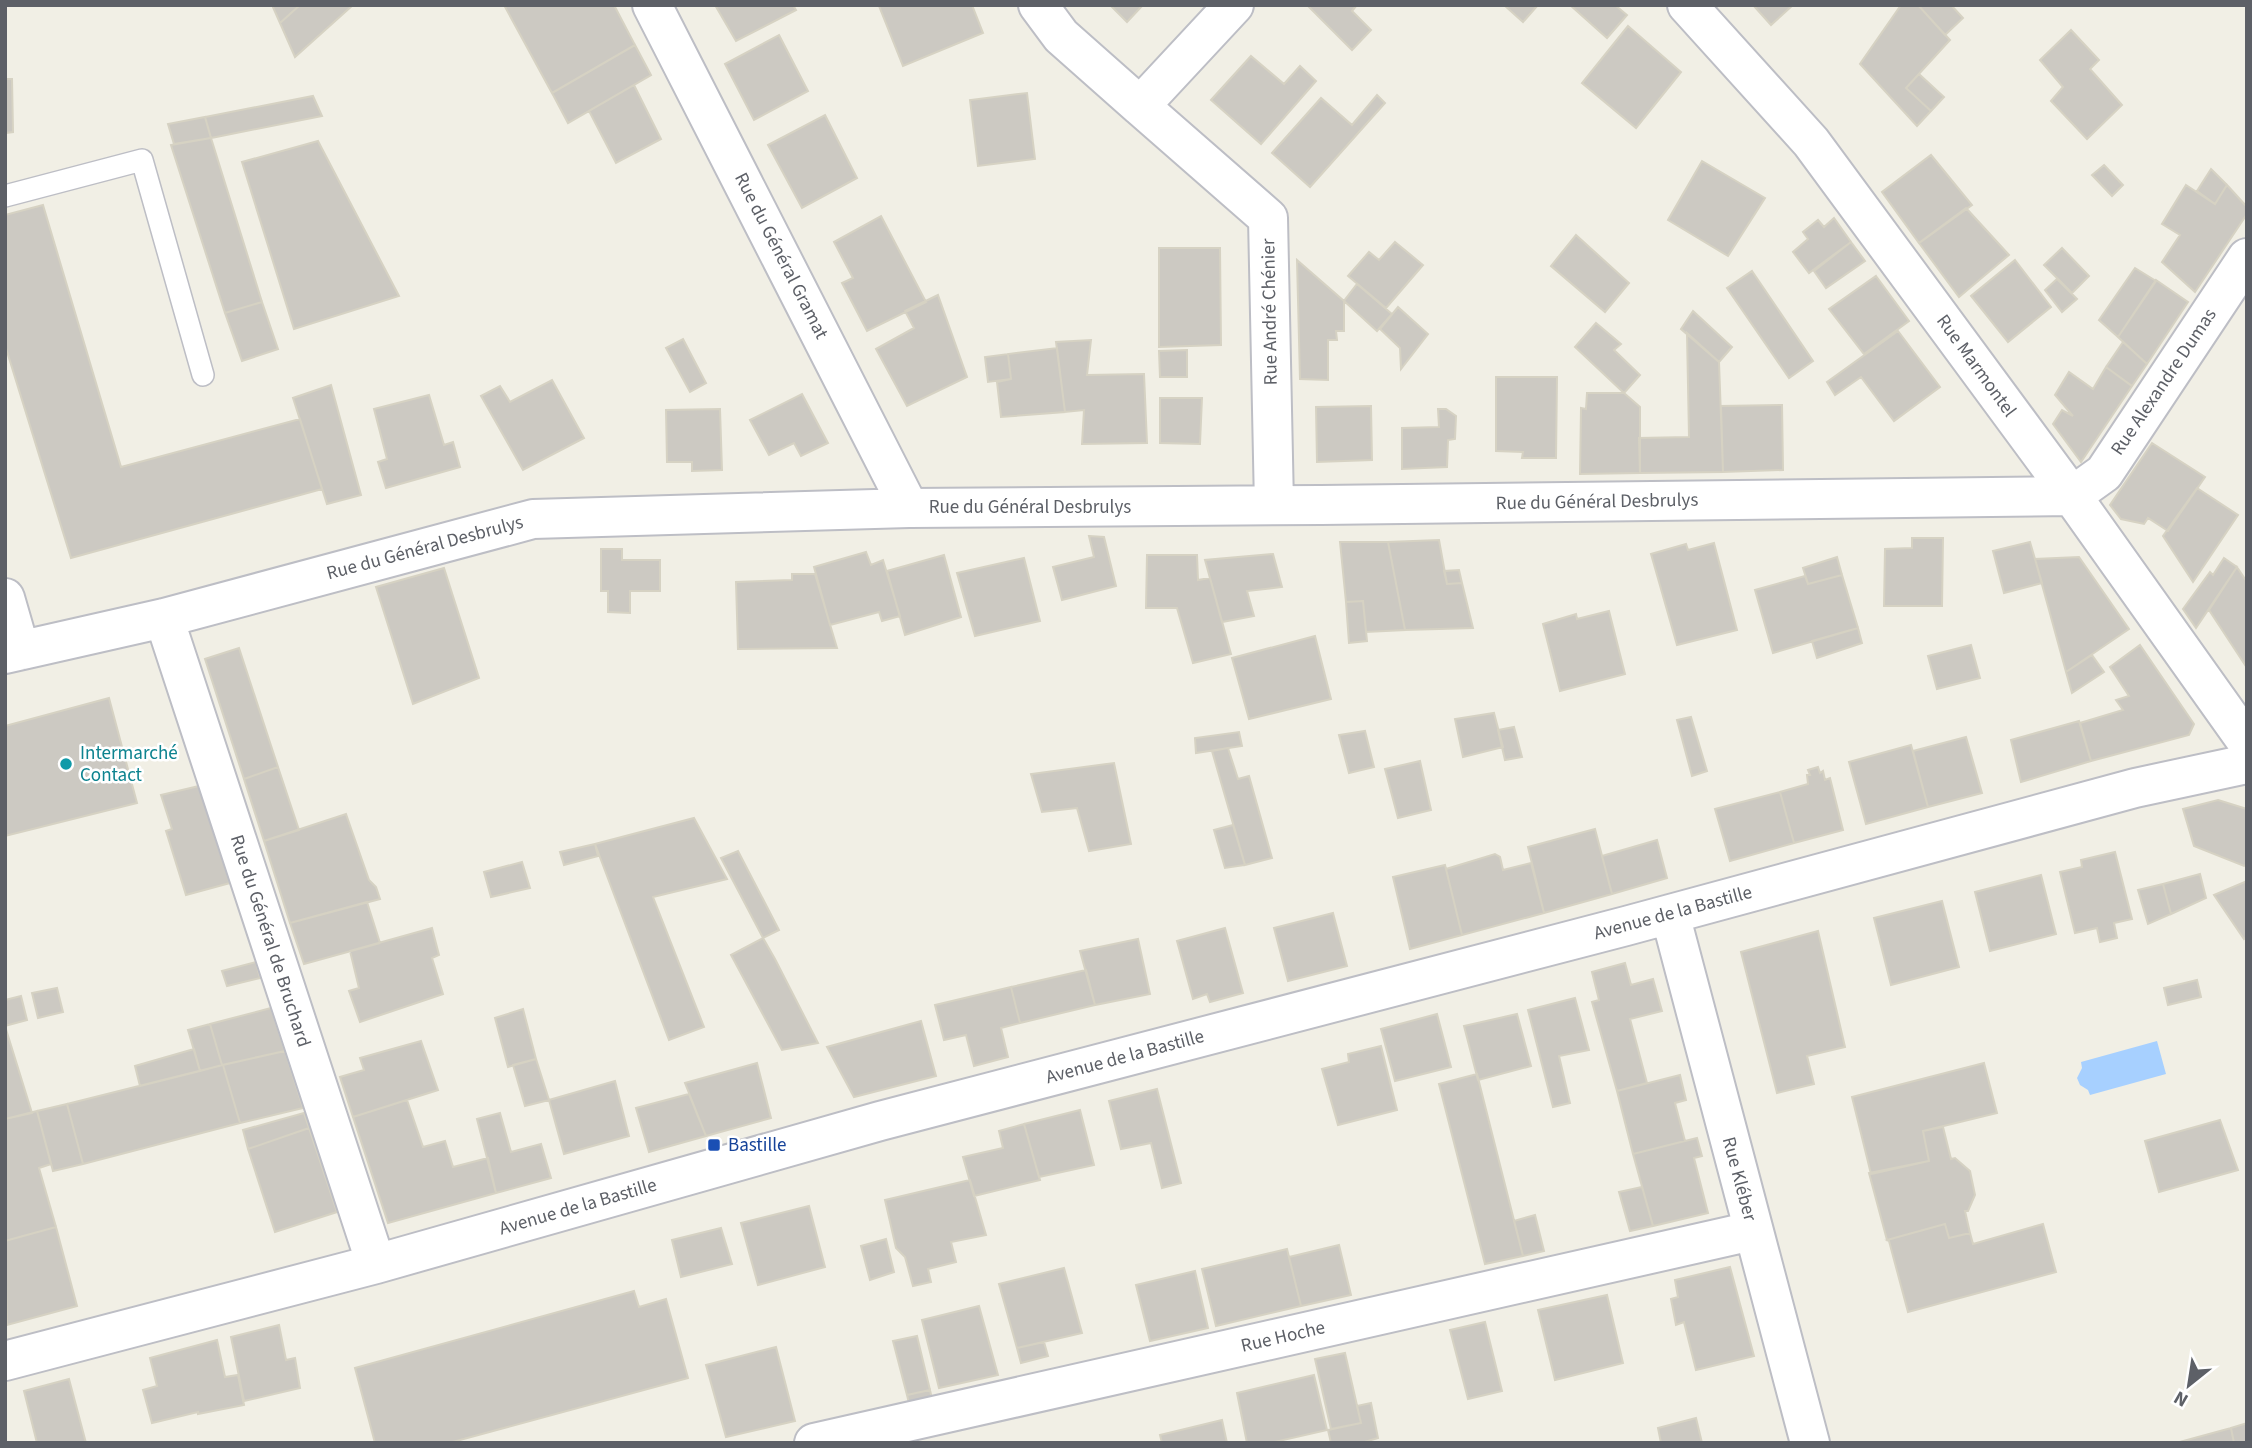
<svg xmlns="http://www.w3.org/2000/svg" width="2252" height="1448" viewBox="0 0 2252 1448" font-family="'Source Sans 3',sans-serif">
<rect width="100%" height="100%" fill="#f1efe5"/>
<!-- water -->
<path fill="#a7d0ff" d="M2157 1041 2166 1074 2090 1095 2088 1090 2080 1085 2077 1078 2082 1068 2081 1062Z"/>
<!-- building -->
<path fill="#ccc9c2" stroke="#d6d2c3" stroke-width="2" d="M272 5H300L280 23Z
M300 5H353L295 57 280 23Z
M504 5H614L635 45 552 93Z
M715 5H793L796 10 736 41Z
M972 5 983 33 903 66 879 6Z
M1110 5H1143L1127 22Z
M1307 5H1357L1352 11 1371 30 1352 50Z
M1504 5H1538L1523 22Z
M1570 5H1615L1627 15 1607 38Z
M1753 5H1793L1771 25Z
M1901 5H1918L1950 40 1906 88 1931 111 1917 126 1860 64Z
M1918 5H1951L1963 18 1945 35Z
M1628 26 1681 72 1636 128 1582 83Z
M2071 30 2099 60 2090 69 2122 105 2087 139 2051 101 2063 87 2040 60Z
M779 35 808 91 754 120 725 64Z
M635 45 651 75 568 123 552 93Z
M1251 56 1284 84 1300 66 1316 81 1261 144 1211 100Z
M1919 74 1944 97 1931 111 1906 88Z
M5 79H12L13 132 5 133Z
M634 85 661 139 616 163 589 111Z
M1027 93 1035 159 978 166 970 100Z
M1377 95 1385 103 1310 187 1272 153 1321 98 1352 125Z
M313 96 322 116 211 138 205 117Z
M825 115 857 178 802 208 768 145Z
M205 117 211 138 174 144 168 124Z
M211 138 262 302 225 313 171 145Z
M318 141 399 296 294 329 242 162Z
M1931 155 1972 205 1919 243 1882 192Z
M1702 161 1765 198 1728 256 1668 220Z
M2104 165 2123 185 2112 196 2092 175Z
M2211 169 2227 185 2215 204 2197 191Z
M2186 185 2215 204 2227 185 2247 207V214L2195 292 2162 262 2180 235 2162 224Z
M43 205 121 467 300 419 322 489 71 558 5 345V215Z
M1966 208 2009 255 1959 297 1919 243Z
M881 216 926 302 867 331 842 283 853 278 834 242Z
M1834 218 1851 242 1809 273 1793 252 1808 239 1803 232 1818 220 1824 227Z
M1576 235 1629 283 1605 312 1551 266Z
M1395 242 1423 265 1386 308 1348 276 1369 252 1379 260Z
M1851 242 1865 261 1826 288 1814 271Z
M1159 248H1220L1221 345 1159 347Z
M2062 248 2089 276 2072 293 2044 265Z
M1297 260 1344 301V331H1336L1337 340H1328V380L1300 379Z
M2015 260 2051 307 2008 342 1971 296Z
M2135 268 2156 281 2118 337 2099 320Z
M1752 271 1813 361 1789 378 1727 288Z
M1876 276 1909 321 1864 354 1829 309Z
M2057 279 2077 299 2062 312 2045 290Z
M2156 280 2188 302 2147 364 2118 337Z
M1357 284 1392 314 1377 331 1344 301Z
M938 295 967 377 907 406 876 349 914 328 905 311Z
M262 302 278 349 242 361 225 313Z
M1398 307 1428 334 1401 369 1400 348 1380 329Z
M1693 311 1732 347 1719 362 1681 329Z
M1596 323 1621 344 1614 350 1640 375 1624 393 1575 347Z
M1898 331 1940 387 1894 421 1861 377 1835 395 1827 382Z
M1687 333 1719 362 1723 472 1640 473 1639 438 1689 437Z
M683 339 706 383 690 392 666 348Z
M1091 340 1087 375 1144 374 1147 443 1082 444 1084 410 1065 412 1056 342Z
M2123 342 2147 364 2132 386 2106 367Z
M1057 348 1065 412 1001 417 997 382 1011 379 1008 354Z
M1187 350V377H1160L1159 351Z
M1008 354 1011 379 988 382 985 357Z
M2106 367 2132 386 2081 462 2053 424 2062 410 2073 416 2055 395 2069 372 2093 389Z
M1496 377H1557L1556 458H1522L1523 452 1496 451Z
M552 380 584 438 523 470 481 396 500 386 510 402Z
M331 385 361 495 327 504 293 398Z
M1587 393H1624L1640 407V473L1580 474 1581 408 1586 409Z
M802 394 828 443 801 456 794 443 769 455 750 420Z
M429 395 444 445 453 442 460 467 386 488 378 462 387 459 374 409Z
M1160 398H1202L1200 444 1160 443Z
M1782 405 1783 470 1723 472 1721 406Z
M1371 406 1372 460 1317 462 1316 407Z
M720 409 722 470 692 471V462H667L666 410Z
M1438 409H1446L1456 416 1455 439 1448 440 1447 467 1402 469V428L1439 427Z
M2152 443 2205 477 2168 531 2148 518 2144 524 2121 519 2110 505Z
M2197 488 2238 515 2193 582 2163 536Z
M1089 536 1104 537 1116 586 1062 600 1053 567 1094 557Z
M1912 538H1943L1942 606H1884L1885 549 1912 548Z
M1439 540 1447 584 1462 583 1473 628 1405 630 1388 542Z
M1340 542H1388L1405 630 1366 632 1363 601 1346 602Z
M2030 542 2042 583 2004 593 1993 551Z
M1714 543 1737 630 1677 645 1651 554 1686 544 1688 550Z
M601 549H622V560H660V591H630V613L608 612V591H601Z
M866 552 871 565 883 560 900 616 882 621 879 612 830 625 814 567Z
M1273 554 1282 587 1247 591 1254 616 1222 622 1205 560Z
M944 555 961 617 905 635 887 571Z
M1147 555H1197L1198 580 1210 578 1231 654 1193 663 1177 608H1146Z
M1837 557 1842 575 1808 584 1803 568Z
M2079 557 2129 629 2066 672 2035 559Z
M1024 558 1040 621 975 636 957 573Z
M2224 558 2237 567 2196 628 2183 609 2210 572 2213 575Z
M2237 567 2247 582V668L2209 610Z
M444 568 479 678 413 704 376 587Z
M1459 570 1462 583 1447 584 1444 571Z
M792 574H815L837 648 738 649 736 582 792 580Z
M1842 575 1858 628 1773 653 1755 590 1805 576 1808 584Z
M1363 601 1367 641 1349 643 1346 602Z
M1609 611 1625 674 1560 691 1543 624 1576 614 1577 619Z
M1858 628 1862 643 1817 658 1812 641Z
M1315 636 1331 699 1249 719 1232 658Z
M1971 645 1980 678 1937 689 1928 656Z
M2140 645 2194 724 2189 735 2091 761 2080 723 2123 710 2116 700 2129 696 2110 667Z
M239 648 278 767 244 779 205 659Z
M2092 655 2104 672 2072 693 2066 672Z
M109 698 137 803 5 836V726Z
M1494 713 1503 747 1463 757 1455 719Z
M1691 717 1707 771 1692 776 1677 720Z
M2079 721 2091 761 2021 782 2011 740Z
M1514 727 1522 757 1505 760 1498 730Z
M1365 731 1374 767 1349 773 1339 735Z
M1239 732 1242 746 1196 753 1195 738Z
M1966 737 1982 793 1928 807 1913 751Z
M1911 745 1928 807 1866 824 1849 762Z
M1228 748 1238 779 1249 776 1272 858 1245 865 1212 751Z
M1420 761 1431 810 1398 818 1385 769Z
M1114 763 1131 844 1089 851 1077 808 1042 812 1031 774Z
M278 767 299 830 264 841 244 779Z
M1818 767 1820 773 1823 771 1825 780 1830 778 1843 830 1794 843 1780 792 1808 784 1807 775H1810L1808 770Z
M199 786 230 883 186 895 166 831 172 829 161 795Z
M1780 792 1794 843 1730 861 1715 809Z
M2218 800 2247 809V864L2244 866 2194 846 2183 809Z
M346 814 369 880 376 887 380 899 290 923 264 841Z
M694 818 727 879 653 897 704 1027 669 1040 595 844Z
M1233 825 1245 865 1225 868 1214 830Z
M1595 829 1612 894 1544 913 1528 847Z
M1657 840 1667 878 1612 894 1602 856Z
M595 844 598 856 564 865 560 852Z
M738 851 779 930 763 938 721 858Z
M2115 852 2132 919 2114 923 2117 938 2100 942 2097 928 2075 933 2060 872 2082 867 2081 860Z
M1495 854 1500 857 1503 870 1531 863 1544 913 1462 935 1446 869Z
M522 862 530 888 491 897 484 872Z
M1445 865 1462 935 1410 949 1393 877Z
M2200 874 2206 898 2171 914 2163 884Z
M2041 875 2056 934 1990 951 1975 892Z
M2247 881V937L2244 939 2214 895Z
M2163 884 2171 914 2148 924 2138 890Z
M1942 901 1959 967 1891 985 1874 918Z
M367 902 380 943 304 964 290 923Z
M1333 913 1347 966 1288 981 1274 928Z
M432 928 439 955 432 958 443 994 360 1022 349 991 359 988 350 951Z
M1225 928 1243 993 1210 1002 1207 994 1193 999 1177 941Z
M1818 931 1845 1047 1807 1056 1814 1084 1777 1093 1741 952Z
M763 938 775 959 818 1043 782 1050 731 955Z
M1138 939 1150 994 1095 1005 1080 951Z
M256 962 260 978 227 986 222 971Z
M1625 963 1631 985 1653 979 1662 1011 1630 1019 1647 1083 1617 1091 1592 1002 1599 1000 1592 972Z
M1086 970 1095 1005 1020 1023 1011 987Z
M2197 980 2201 997 2168 1005 2164 988Z
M1011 987 1020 1023 1001 1028 1008 1057 974 1066 966 1035 944 1040 935 1005Z
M57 988 63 1012 38 1018 32 993Z
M21 996 27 1020 5 1026V1000Z
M1575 998 1589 1050 1559 1056 1570 1103 1553 1107 1528 1010Z
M271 1008 285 1051 222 1065 210 1024Z
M523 1009 536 1059 508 1067 495 1018Z
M1437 1014 1451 1067 1395 1081 1381 1029Z
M1517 1014 1531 1066 1478 1080 1464 1026Z
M921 1021 936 1076 854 1097 827 1047Z
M210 1024 222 1065 200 1071 188 1030Z
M5 1026 32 1113 5 1119Z
M421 1041 438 1090 353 1117 340 1077 364 1070 360 1058Z
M1381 1046 1397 1110 1338 1125 1322 1069 1349 1062 1348 1054Z
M194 1049 200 1071 140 1086 135 1066Z
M285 1051 303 1108 240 1123 223 1065Z
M536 1059 549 1100 525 1106 513 1065Z
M757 1063 771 1118 706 1136 685 1083Z
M1984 1063 1997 1113 1923 1131 1929 1161 1871 1174 1852 1097Z
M223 1065 240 1123 83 1164 67 1104Z
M1477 1074 1523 1256 1485 1264 1439 1084Z
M1680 1075 1686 1100 1675 1103 1685 1141 1633 1154 1617 1091Z
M615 1081 629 1136 564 1154 549 1100Z
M1157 1089 1181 1183 1162 1188 1151 1143 1121 1149 1109 1101Z
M689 1094 706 1136 649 1152 636 1108Z
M407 1100 423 1147 445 1141 453 1167 488 1158 496 1193 388 1223 353 1117Z
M67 1104 83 1164 53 1171 37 1111Z
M1080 1110 1094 1165 1039 1177 1024 1124Z
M37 1111 51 1164 39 1168 56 1227 5 1241V1119Z
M304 1113 309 1128 248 1149 243 1130Z
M500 1113 511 1152 541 1144 551 1178 496 1193 477 1119Z
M2220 1120 2238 1170 2159 1192 2145 1141Z
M1024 1124 1040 1180 974 1196 963 1157 1003 1148 999 1131Z
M1943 1127 1951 1159 1955 1158 1970 1171 1975 1195 1968 1211H1965L1970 1233 1949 1238 1945 1224 1887 1240 1869 1173 1929 1161 1923 1131Z
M309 1128 337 1212 275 1232 248 1149Z
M1697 1138 1702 1156 1694 1158 1708 1213 1653 1226 1633 1154Z
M970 1180 986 1235 951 1242 956 1262 928 1269 931 1282 913 1286 905 1257 896 1248 885 1200Z
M1642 1187 1653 1226 1630 1231 1619 1192Z
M809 1206 825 1267 758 1285 741 1223Z
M1535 1215 1544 1251 1523 1256 1514 1221Z
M1945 1224 1949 1238 1970 1233 1973 1244 2043 1224 2056 1272 1908 1312 1889 1241 1887 1240Z
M56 1227 77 1306 7 1325 5 1241Z
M721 1228 732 1264 681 1277 672 1240Z
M886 1239 894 1272 870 1280 861 1246Z
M1339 1245 1351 1295 1301 1306 1289 1257Z
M1287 1249 1301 1306 1216 1326 1202 1269Z
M1730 1267 1754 1356 1696 1370 1684 1322 1676 1325 1671 1299 1678 1297 1675 1280Z
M1064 1268 1082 1333 1017 1348 999 1284Z
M1195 1271 1208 1328 1150 1341 1136 1285Z
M634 1291 639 1307 666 1299 688 1378 449 1443H375L355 1368Z
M1607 1295 1623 1363 1555 1380 1538 1310Z
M979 1306 998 1375 939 1388 922 1320Z
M1485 1322 1502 1391 1468 1399 1450 1330Z
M279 1325 286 1360 295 1358 300 1388 244 1401 231 1337Z
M917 1336 930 1390 907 1395 893 1341Z
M217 1340 225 1377 238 1375 244 1405 198 1414V1412L152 1423 143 1390 157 1386 150 1358Z
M1044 1342 1048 1356 1021 1363 1017 1348Z
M776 1347 795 1421 726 1437 706 1365Z
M1345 1353 1361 1423 1331 1429 1315 1359Z
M1314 1375 1327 1430 1270 1443H1247L1237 1393Z
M69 1379 86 1443H37L24 1391Z
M930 1390 932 1399 909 1403 907 1395Z
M1371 1403 1378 1438 1361 1443H1331L1328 1430 1361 1423 1357 1406Z
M1696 1418 1702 1443H1661L1658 1428Z
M1222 1420 1227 1443H1162L1160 1435Z
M2247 1423V1443H2234L2231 1428Z
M2231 1428 2234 1443H2176Z"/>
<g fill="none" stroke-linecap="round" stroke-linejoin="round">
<defs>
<path id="service" d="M5 196 142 160 203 375"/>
<path id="minor" d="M652 5 909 508
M1038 5 1061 36 1140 106
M1234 5 1140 106 1268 218 1274 505
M1687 5 1811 142 2072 496 2247 742
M5 598 16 636 22 650
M164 618 376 1264
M5 654 164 618 533 519 909 508 1321 505 2072 496 2104 473 2247 258
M1670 914 1810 1443
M5 1361 376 1264 880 1121 1626 926 2135 788 2247 764
M814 1443 1752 1231"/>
</defs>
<!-- service casing -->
<use href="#service" stroke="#bdbec5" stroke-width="24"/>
<!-- minor casing -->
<use href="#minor" stroke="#bdbec5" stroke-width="42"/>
<!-- service -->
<use href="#service" stroke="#fff" stroke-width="21"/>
<!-- minor -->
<use href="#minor" stroke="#fff" stroke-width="38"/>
</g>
<!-- markers -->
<circle fill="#0f9aa8" stroke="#fff" stroke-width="2.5" cx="66" cy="764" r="7"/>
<rect fill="#1a4fb4" stroke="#fff" stroke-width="2.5" x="707" y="1138" width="14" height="14" rx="3.5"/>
<g text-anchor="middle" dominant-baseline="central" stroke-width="5" stroke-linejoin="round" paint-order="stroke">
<!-- street labels -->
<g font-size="19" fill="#5d6067" stroke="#fff">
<text transform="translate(781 256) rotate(63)">Rue du Général Gramat</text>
<text transform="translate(1270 312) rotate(-91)">Rue André Chénier</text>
<text transform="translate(1976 366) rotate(54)">Rue Marmontel</text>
<text transform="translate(2164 382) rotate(-56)">Rue Alexandre Dumas</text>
<text transform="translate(1597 502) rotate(-1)">Rue du Général Desbrulys</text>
<text x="1030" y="507">Rue du Général Desbrulys</text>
<text transform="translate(425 548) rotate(-15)">Rue du Général Desbrulys</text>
<text transform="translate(1673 913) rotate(-15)">Avenue de la Bastille</text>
<text transform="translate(270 941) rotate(72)">Rue du Général de Bruchard</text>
<text transform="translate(1125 1057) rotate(-15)">Avenue de la Bastille</text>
<text transform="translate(1739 1179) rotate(75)">Rue Kléber</text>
<text transform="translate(578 1207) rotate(-16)">Avenue de la Bastille</text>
<text transform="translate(1283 1337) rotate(-13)">Rue Hoche</text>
</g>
<!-- culture labels -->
<g font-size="19" fill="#0d838f" stroke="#fff" text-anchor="start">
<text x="80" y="753">Intermarché<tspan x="80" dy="22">Contact</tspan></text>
</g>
<!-- transit labels -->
<g font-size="19" fill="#164399" stroke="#fff" text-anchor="start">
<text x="728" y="1145">Bastille</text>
</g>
</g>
<!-- border -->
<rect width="2252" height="1448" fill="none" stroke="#5d6067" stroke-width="14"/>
<!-- north arrow -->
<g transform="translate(2189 1385) rotate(210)" stroke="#ffffff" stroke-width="5" paint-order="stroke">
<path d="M0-5L12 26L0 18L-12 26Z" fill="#5d6067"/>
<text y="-10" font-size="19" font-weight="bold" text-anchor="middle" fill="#5d6067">N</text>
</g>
</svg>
